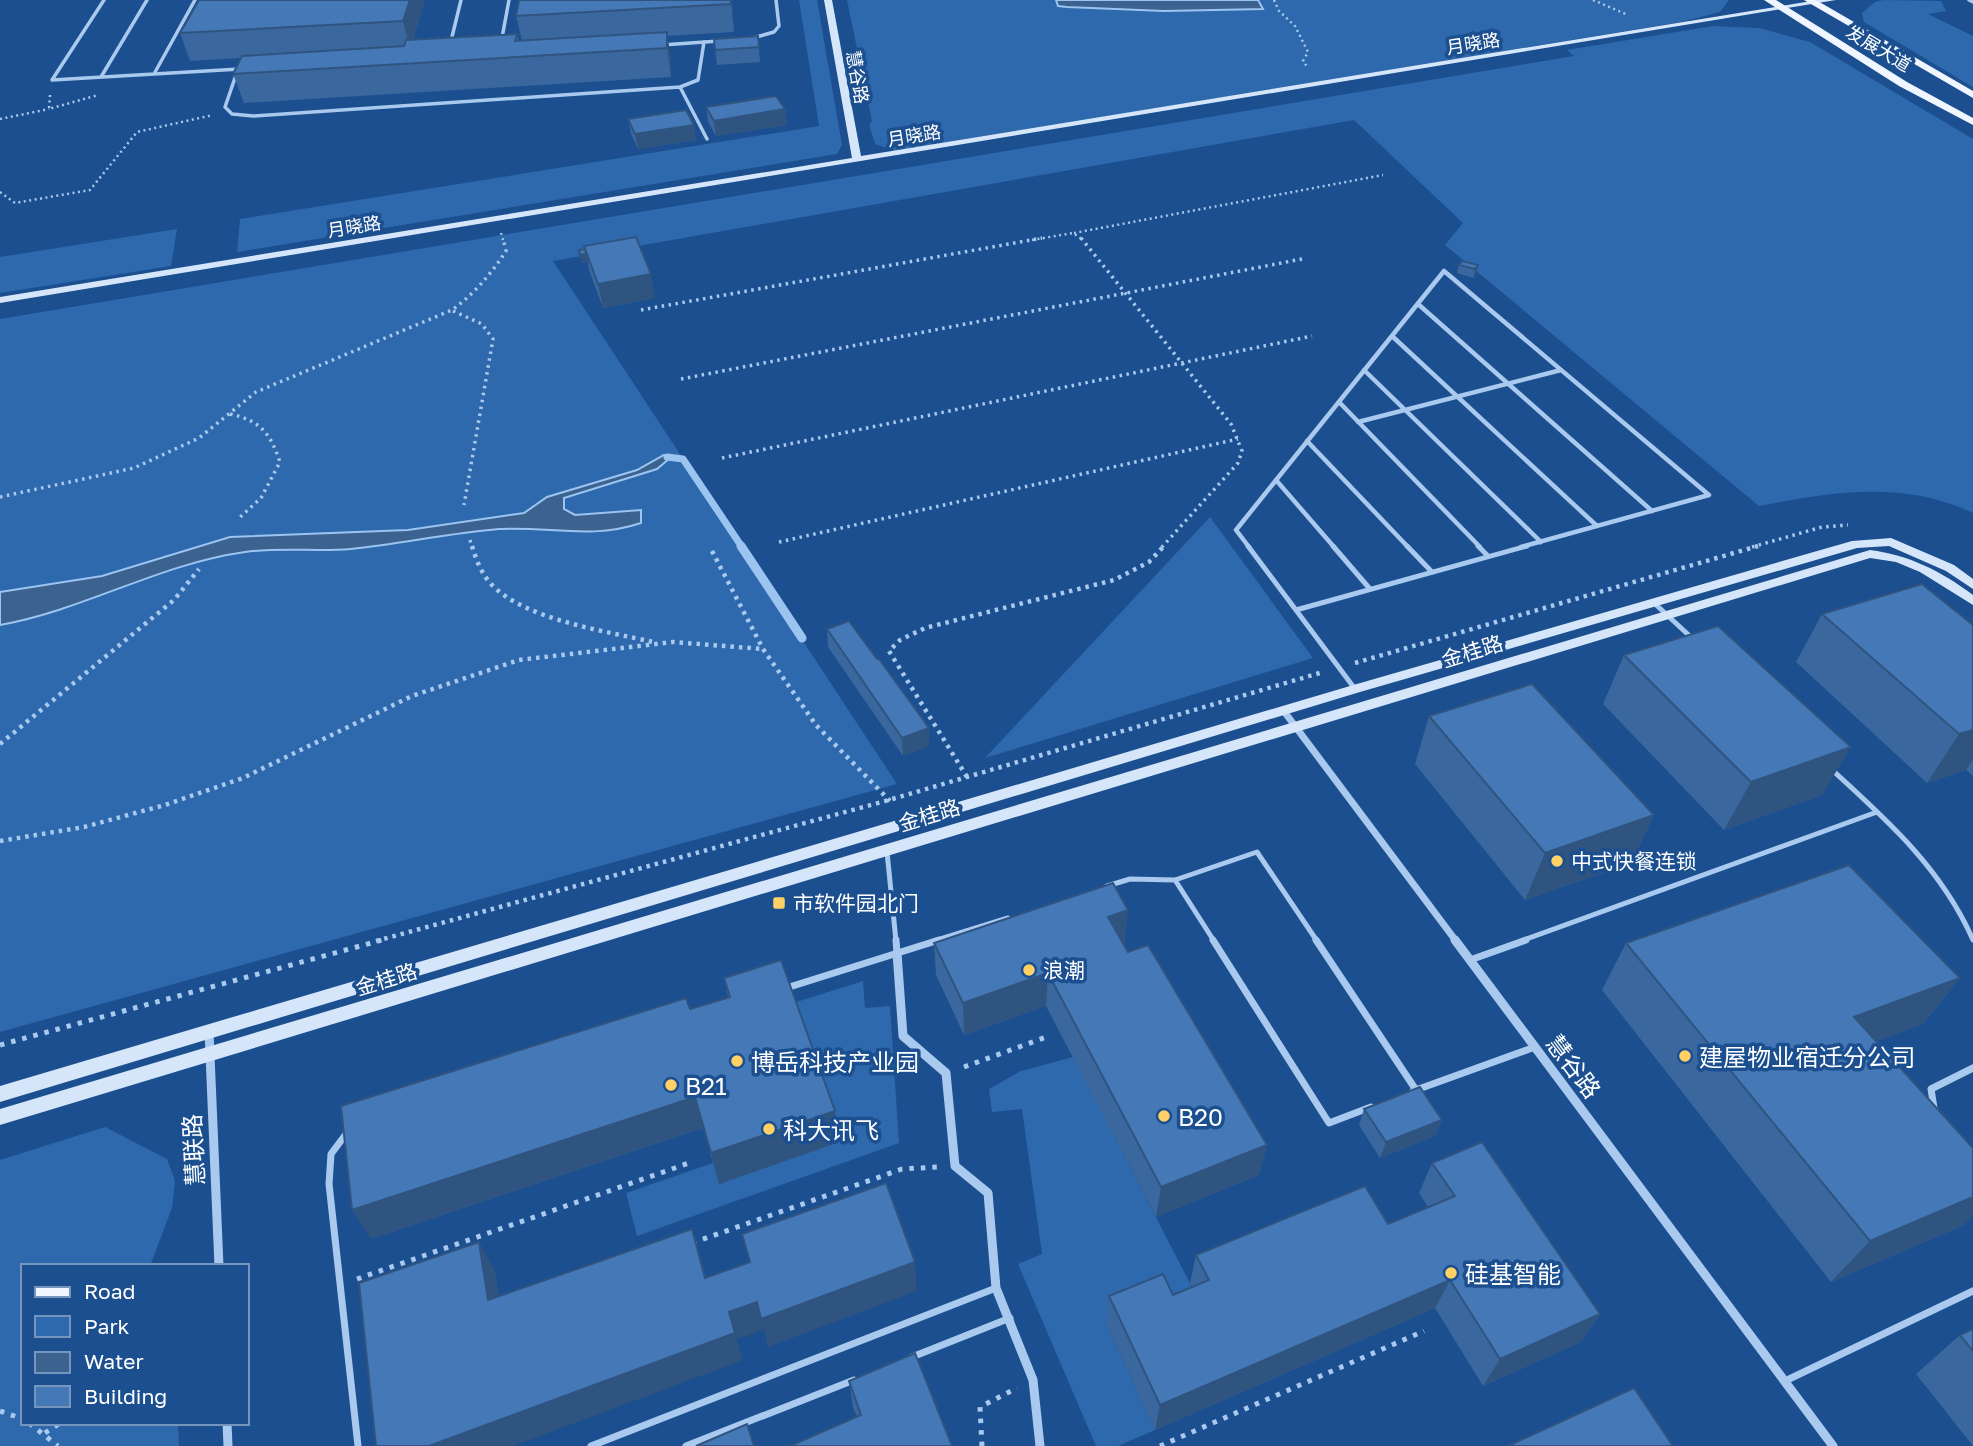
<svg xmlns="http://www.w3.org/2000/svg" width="1973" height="1446" viewBox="0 0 1973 1446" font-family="'Golos Text','Noto Sans SC',sans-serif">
<rect width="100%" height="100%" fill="#1b4f8f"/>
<!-- green -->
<path fill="#2e69ad" d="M799 0H817L842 145 837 154 237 252 240 219 819 126Z
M847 0H1729L1720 12 1681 22 895 151 875 144 869 125 872 121Z
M1883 0 1941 1 1946 11 1928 14 1973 36V87L1864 22 1862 13 1875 2Z
M1713 26 1759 28 1810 42 1973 139V513C1903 480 1832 492 1759 506L1445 245 1463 223 1354 120 553 261 897 784 0 1032V319L1574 56 1567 50Z
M177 229 171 266 0 293V257Z
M1210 517 1313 658 985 758Z
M863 981 865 1008 890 1006 899 1143 637 1236 626 1193 713 1163 719 1184 839 1142 790 1004Z
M1073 1057 1193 1289 1106 1324 1155 1430 1118 1446H1096L1018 1264 1042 1254 1022 1109 992 1112 989 1089 1021 1071Z
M105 1127 167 1159 175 1181 172 1208 150 1266H23V1423H178L179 1446H0V1160Z"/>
<!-- water -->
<path fill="#3c6290" stroke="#9cc4f0" stroke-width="2" d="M1056 0H1258L1263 9 1164 11 1067 7 1058 6Z
M664 455 670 458 657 469 564 498V509L575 515 641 510V523C590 540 550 526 499 529 450 533 400 544 351 549 315 552 280 547 245 552 159 564 84 610 0 625V592L102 576 230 537 408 530 524 513 547 497 637 470Z"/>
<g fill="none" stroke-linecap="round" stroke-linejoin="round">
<!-- stream-far1 -->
<path stroke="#9cc4f0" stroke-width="7" d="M667 457 683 459 742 547"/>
<!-- stream -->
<path stroke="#9cc4f0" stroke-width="9" d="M741 546 802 638"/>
<!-- path-far3 -->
<path stroke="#a9c9ee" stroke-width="2.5" stroke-dasharray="2 3.5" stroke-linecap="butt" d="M1274 0 1279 11 1295 26 1308 52 1303 61 1308 68
M1593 0 1628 15
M50 95 49 109 98 95
M0 119 49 109
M0 192 15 203 90 190 137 132 213 115
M501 233 503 240
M1074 233 1383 175
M1032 240 1073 233 1083 240"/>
<!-- path-far2 -->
<path stroke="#a9c9ee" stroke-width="3.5" stroke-dasharray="2.5 4.5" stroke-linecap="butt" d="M1081 238 1231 424 1242 451 1238 463 1162 547
M641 310 1042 238
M453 311 482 324 493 339 464 505
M681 379 1302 259
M230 414C261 421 270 433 280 462L261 498 238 519
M722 458 1312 336
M0 497 134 468 199 438 256 392 452 310C474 294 491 274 506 251L503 238
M470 540 472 547
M779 542 1238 439
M1752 547 1822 527 1848 525"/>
<!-- path-far1 -->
<path stroke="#a9c9ee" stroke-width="4.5" stroke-dasharray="3.5 5" stroke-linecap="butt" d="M472 546C476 559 481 573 491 584 525 620 606 631 653 642
M712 551 763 649 816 725 890 801
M1355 663 1758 546
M0 744 174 600 199 569
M967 777 889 651 900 640 925 628 1114 580 1149 562 1164 546
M0 841 84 827 165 805 243 778 412 696 519 660 673 642 763 649
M376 941 889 800 1323 672"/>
<!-- path -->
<path stroke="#a9c9ee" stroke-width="5" stroke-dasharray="4.5 7" stroke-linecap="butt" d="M0 1045 382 940
M964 1067 1049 1036
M692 1243 902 1169 937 1167
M357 1279 689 1163
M0 1411 23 1419
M29 1423 58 1446
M45 1433 60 1423
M982 1446 980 1407 1017 1388
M1160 1446 1424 1331"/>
<!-- lane-far3 -->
<path stroke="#a9c9ee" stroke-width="3.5" d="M104 0 52 80 154 74
M195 0 154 74 240 69
M1969 0 1973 2
M502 38 509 0
M753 38 774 32 779 26 776 0
M451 41 461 0
M662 45 719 41
M237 72 225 107 232 114 253 116 680 87 698 80 704 42
M101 77 147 0
M680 87 707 139"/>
<!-- lane-far2 -->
<path stroke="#a9c9ee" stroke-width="4.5" d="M1418 304 1652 511
M1392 336 1597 526
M1364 370 1541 542
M1339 402 1480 547
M1358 422 1561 370
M1307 441 1408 547
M1276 480 1334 547
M1249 547 1236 530 1444 271 1709 495 1521 547"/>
<!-- lane-far1 -->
<path stroke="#a9c9ee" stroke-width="5" d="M1248 546 1355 689
M1333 546 1370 589
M1407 546 1432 572
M1478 546 1488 556
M1653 602 1694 640
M1296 610 1527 546
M1831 769C1887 820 1942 869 1973 940
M887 852 896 941
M1175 880 1214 941
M1107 886 1130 879 1175 880 1257 852 1317 941
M934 941 1008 918
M1521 941 1877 812"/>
<!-- lane -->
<path stroke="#a9c9ee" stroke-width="7" d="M896 940 897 953
M1213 940 1329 1123 1371 1107
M1316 940 1416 1090 1413 1091
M1470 960 1526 940
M783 989 939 940
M1416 1090 1535 1047
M1934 1108 1931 1089 1973 1068
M349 1130 331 1154 329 1184 358 1446
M912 1357 1010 1318
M1785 1381 1973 1291
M591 1446 996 1288
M686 1446 854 1380"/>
<!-- street-far1 -->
<path stroke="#a9c9ee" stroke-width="7" d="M1283 710 1456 941"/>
<!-- street -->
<path stroke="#a9c9ee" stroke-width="9" d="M1455 940 1833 1446
M897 953 903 1036 946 1073 955 1166 988 1193 996 1288 1033 1380 1040 1446
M209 1032 219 1266
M227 1423 228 1446"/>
<!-- secondary -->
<path fill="#d6e6fa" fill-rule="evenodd" d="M824 0H832L861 156 1818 0H1836L0 303V297L852 158Z
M1891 538 1954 565 1973 579V589L1946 571 1889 546 1857 548 1360 692 0 1102V1086L1350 686 1852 541Z
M1870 550C1909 555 1941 571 1973 595V605L1920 572 1896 562 1870 558 0 1125V1109Z"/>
<!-- primary -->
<path fill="#f0f6ff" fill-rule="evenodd" d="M1764 0H1776L1907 82 1973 118V125L1899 86Z
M1804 0H1816L1973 91V98Z"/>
</g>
<!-- wall -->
<path fill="#3a679d" d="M425 0 413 40 517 34 518 40H522L516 16 519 0H732L734 32 667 36 671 60V77L244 103 233 74 241 58 190 61 180 33Z
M758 36 760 62 717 65 714 39Z
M706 107 785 109 787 125 716 136 708 122Z
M628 119 696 140 638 149 631 134Z
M585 249 655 298 603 308 589 270 588 262 582 263Z
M1459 265H1478L1476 274 1473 278 1457 273Z
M1822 614 1973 625V776L1966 770 1927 783 1796 662Z
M827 629 877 659 929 746 903 756 828 647Z
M1624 655 1822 795 1724 830 1603 704Z
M1429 716 1654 815 1631 863 1525 900 1415 764Z
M934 943H1125H1123L1128 952 1267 1145 1259 1175 1156 1217 1046 1006 964 1035 936 975Z
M1626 943 1960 978 1923 1024 1876 1041 1973 1148V1215L1962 1226 1831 1282 1602 990Z
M724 978 839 1142 719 1184 703 1128 371 1239 690 1009 728 997Z
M1364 1109 1442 1120 1435 1136 1380 1158 1359 1125Z
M1432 1163 1600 1314 1581 1342 1483 1386 1435 1308 1155 1430 1106 1324 1109 1296 1173 1295 1192 1287 1190 1283 1196 1255 1388 1224 1428 1207 1419 1193Z
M1973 1329V1446L1916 1374 1960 1335Z
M849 1381 952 1446 857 1417 853 1407Z"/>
<!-- shaded-wall -->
<path fill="#305480" d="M410 0H425L410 49 403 21Z
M731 0H732L734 32 731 4Z
M667 32 671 60V77L667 48Z
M785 109 787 125 716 136 714 121Z
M694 125 696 140 638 149 635 134Z
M586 254 588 262 582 263 580 255Z
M1478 265 1476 274 1473 278 1475 269Z
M651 274 655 298 603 308 598 284Z
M929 728V746L903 756 902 738Z
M1973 730V759L1966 770 1927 783 1959 734Z
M1851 747 1822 795 1724 830 1751 782Z
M1654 815 1631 863 1525 900 1545 853Z
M1128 910 1125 943 1105 950 1108 917Z
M1048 973 1046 1006 964 1035 963 1003Z
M1960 978 1923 1024 1820 1063 1854 1017Z
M695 1097 703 1128 371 1239 352 1210Z
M835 1111 839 1142 719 1184 711 1153Z
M1442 1120 1435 1136 1380 1158 1386 1142Z
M1267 1145 1259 1175 1156 1217 1161 1187Z
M1973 1197V1215L1962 1226 1831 1282 1870 1241Z
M692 1229 701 1258 714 1306 705 1278Z
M479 1242 495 1271 504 1328 488 1300Z
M915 1262 917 1291 768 1347 764 1330 737 1339 729 1312 757 1302Z
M1450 1280 1435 1308 1155 1430 1160 1405Z
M1600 1314 1581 1342 1483 1386 1500 1359Z
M735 1333 743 1360 513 1446H429Z"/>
<!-- building -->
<path fill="#4478b7" stroke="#305480" stroke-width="2" d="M199 0H410L403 21 180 33Z
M519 0H731V4L516 16Z
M667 32V48L233 74 242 56 404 46 406 40 517 34 515 41Z
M758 36 759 47 715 50 714 39Z
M776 96 785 109 714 121 706 107Z
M686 110 694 125 635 134 628 119Z
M636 237 651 274 598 284 584 246Z
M585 249 586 254 580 255 579 250Z
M1462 261 1478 265 1475 269 1459 265Z
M1922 584 1973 625V730L1959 734 1822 614Z
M849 621 877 659H879L929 728 902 738 827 629Z
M1718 626 1851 747 1751 782 1624 655Z
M1532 684 1654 815 1545 853 1429 716Z
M1849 865 1960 978 1854 1017 1973 1148V1197L1870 1241 1626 943Z
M1113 883 1128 910 1108 917 1128 952 1148 945 1267 1145 1161 1187 1048 973 963 1003 934 943Z
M781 960 835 1111 711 1153 695 1097 352 1210 341 1106 686 998 690 1009 730 997 724 978Z
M1420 1087 1442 1120 1386 1142 1364 1109Z
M1482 1142 1600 1314 1500 1359 1450 1280 1160 1405 1109 1296 1163 1274 1173 1295 1209 1280 1196 1255 1365 1186 1388 1224 1455 1196 1432 1163Z
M886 1183 915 1262 761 1319 757 1302 729 1312 735 1333 429 1446H376L359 1283 479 1242 488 1300 692 1229 705 1278 750 1262 742 1234Z
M1973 1329V1351L1960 1335Z
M915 1353 952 1446H790L861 1415 849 1381Z
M1634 1388 1673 1446H1508Z
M747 1424 754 1446H696Z"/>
<!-- markers -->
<g fill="#ffd166" stroke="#1b4f8f" stroke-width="2.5">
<circle cx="1557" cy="861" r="7"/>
<rect x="772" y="896" width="14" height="14" rx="3.5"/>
<circle cx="1029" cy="970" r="7"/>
<circle cx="1685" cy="1056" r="7"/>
<circle cx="737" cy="1061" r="7"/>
<circle cx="671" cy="1085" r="7"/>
<circle cx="1164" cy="1116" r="7"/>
<circle cx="769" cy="1129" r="7"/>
<circle cx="1451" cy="1273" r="7"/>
</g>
<g text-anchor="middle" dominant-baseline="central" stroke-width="7" stroke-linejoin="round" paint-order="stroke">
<!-- far-street labels -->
<g font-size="18" fill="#fff" stroke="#1b4f8f">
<text transform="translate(1473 43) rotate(-9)">月晓路</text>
<text transform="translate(1879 48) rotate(31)">发展大道</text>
<text transform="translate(858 77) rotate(80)">慧谷路</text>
<text transform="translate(914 135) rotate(-9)">月晓路</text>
<text transform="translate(354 226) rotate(-9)">月晓路</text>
</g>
<!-- street labels -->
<g font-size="21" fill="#fff" stroke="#1b4f8f">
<text transform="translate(1472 651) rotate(-17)">金桂路</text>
<text transform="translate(929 815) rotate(-17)">金桂路</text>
<text transform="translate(386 979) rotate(-17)">金桂路</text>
</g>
<!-- poi labels -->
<g font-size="21" fill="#fff" stroke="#1b4f8f" text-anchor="start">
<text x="1571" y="861">中式快餐连锁</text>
<text x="793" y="903">市软件园北门</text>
<text x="1043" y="970">浪潮</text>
</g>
<!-- near-poi labels -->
<g font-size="24" fill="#fff" stroke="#1b4f8f" text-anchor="start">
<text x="1699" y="1056">建屋物业宿迁分公司</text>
<text x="751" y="1061">博岳科技产业园</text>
<text x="685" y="1085">B21</text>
<text x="1178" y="1116">B20</text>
<text x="783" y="1129">科大讯飞</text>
<text x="1465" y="1273">硅基智能</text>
</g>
<!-- near-street labels -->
<g font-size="24" fill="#fff" stroke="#1b4f8f">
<text transform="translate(1574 1066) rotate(53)">慧谷路</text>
<text transform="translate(193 1150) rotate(-93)">慧联路</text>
</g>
</g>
<!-- legend -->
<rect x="21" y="1264" width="228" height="161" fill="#1b4f8f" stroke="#7695bc" stroke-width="2"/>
<rect x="35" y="1287" width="35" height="10" fill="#f0f6ff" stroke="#7695bc" stroke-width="2"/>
<text x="84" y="1299" font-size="21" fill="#ffffff">Road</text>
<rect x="35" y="1316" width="35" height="21" fill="#2e69ad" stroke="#7695bc" stroke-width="2"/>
<text x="84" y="1334" font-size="21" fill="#ffffff">Park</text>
<rect x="35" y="1352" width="35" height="21" fill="#3c6290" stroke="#7695bc" stroke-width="2"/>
<text x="84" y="1369" font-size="21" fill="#ffffff">Water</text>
<rect x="35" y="1386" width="35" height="21" fill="#4478b7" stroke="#7695bc" stroke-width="2"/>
<text x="84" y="1404" font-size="21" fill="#ffffff">Building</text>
</svg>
